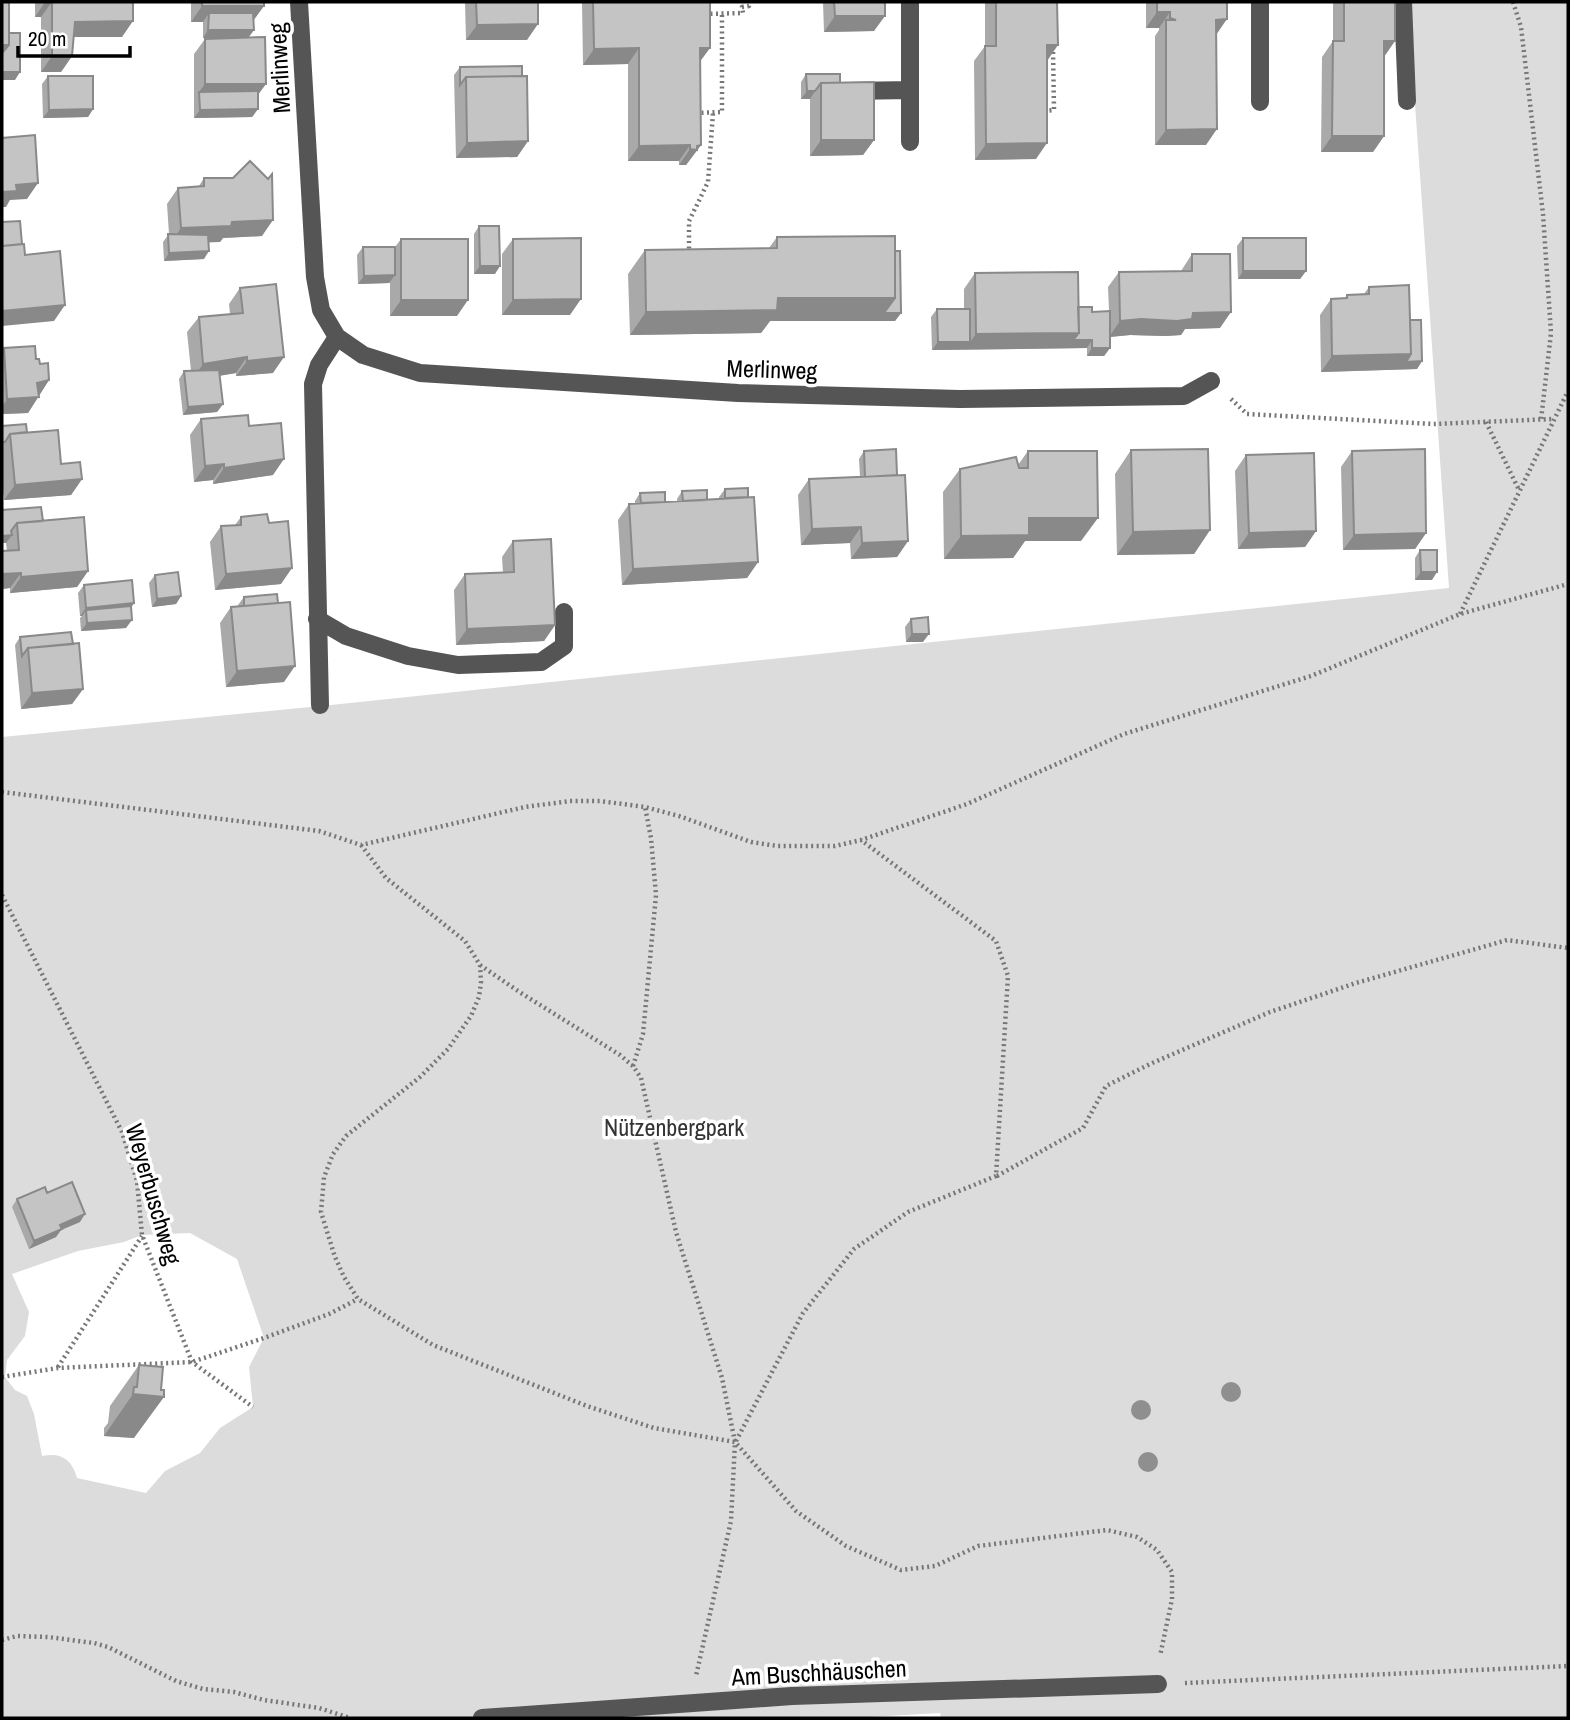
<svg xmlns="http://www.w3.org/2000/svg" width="1570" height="1720" viewBox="0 0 1570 1720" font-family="'Archivo Narrow',sans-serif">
<rect width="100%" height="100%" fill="#fff"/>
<!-- green -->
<path fill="#dcdcdc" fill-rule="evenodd" d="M1411 2H1568V1718H941L940 1713 851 1718H2V737L331 705 1449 588 1415 104ZM190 1233 237 1259 264 1338 249 1367 253 1407 220 1428 200 1453 165 1471 146 1493 77 1478C72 1459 61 1452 42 1456L34 1414 27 1396 15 1390 5 1377 7 1360 25 1336 29 1312 12 1274 78 1251 124 1242 142 1235Z"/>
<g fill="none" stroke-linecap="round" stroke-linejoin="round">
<!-- path -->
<path stroke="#777" stroke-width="4.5" stroke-dasharray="2 3.5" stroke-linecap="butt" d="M1513 2 1521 27 1543 214 1551 333 1541 420
M705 14 743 13 742 7 749 6V2
M1044 111 1054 110 1053 48
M696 113 722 112V14
M689 254V221L708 182 713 113
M1231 399 1247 414 1433 424 1553 419
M1486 422 1519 490
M1460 614 1568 391
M2 792 319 831 361 845 525 807 570 801H600L645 807 679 816 751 842 777 846H835L861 840 967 804 1124 734 1311 676 1460 614 1568 584
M361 845 386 878 465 941 480 965 481 982 479 997 471 1016 448 1049 420 1077 346 1136 333 1154 324 1177 321 1212 335 1257 344 1277 358 1299 433 1345 587 1406 654 1428 735 1442 796 1511 846 1546 901 1570 935 1566 978 1546 1107 1530 1137 1537 1157 1550 1172 1572V1599L1160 1656
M2 895 122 1132 137 1181 142 1235 192 1362 253 1407
M480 965 521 993 620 1055 633 1066 641 1078 676 1232 722 1378 735 1442 731 1521 696 1676
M633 1066 643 1034 656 895 651 838 645 807
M997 1176 1083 1128 1106 1086 1150 1064 1270 1012 1356 983 1507 940 1568 948
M58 1367 142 1236
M2 1377 58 1368 192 1362 264 1338 329 1314 358 1299
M736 1441 803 1313 854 1249 908 1212 996 1176 1008 976 996 941 861 840
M2 1640 17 1636 48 1637 94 1643 108 1647 176 1681 203 1689 234 1692 264 1700 319 1708 350 1718
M1185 1683 1568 1666"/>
<!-- minor -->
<path stroke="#555" stroke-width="18" d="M299 2 315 277 321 310 337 337 363 355 420 373 738 393 960 399 1184 396 1211 381
M1260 2V102
M1403 2 1407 101
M850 91 910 90
M910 142V2
M317 619 346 636 408 656 458 665 541 662 564 646V612
M320 705 313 384 319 365 337 337
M482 1718 792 1696 1158 1684"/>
</g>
<!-- trees -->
<g fill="#8f8f8f">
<circle cx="1231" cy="1392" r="10"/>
<circle cx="1141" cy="1410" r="10"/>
<circle cx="1148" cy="1462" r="10"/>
</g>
<!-- wall -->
<path fill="#a9a9a9" d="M35 2H133L122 37H74L72 56 61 72H41V17H35Z
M191 2H264L253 21 254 30 248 38H203V22H191Z
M465 2H538L527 40H466Z
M582 2H710L700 62 701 145 686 165H679V161H628V64L583 65Z
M823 2H885L874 31 824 32Z
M918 2H1057L1047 61 1036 159 975 160 974 61 985 46V3H918Z
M1146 2H1227L1216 35 1206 145H1155V36L1159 30V28H1146Z
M1313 2H1395L1384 57V136L1373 152H1321L1322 57 1333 41V3Z
M205 39 258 109 252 117 194 118V54Z
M460 67 522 76 528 141 517 157 456 158 454 75Z
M806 74 840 83 874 140 863 155 810 156V99H801V82Z
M48 76 93 109 88 117 43 118 42 84Z
M204 178 262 236 223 238 220 242H208L204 259 164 261 163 242 169 234 167 204 178 188 199 186Z
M479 226 495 274H474V234Z
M777 237 895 251 901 313 895 321H770L761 333 630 335 628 274 645 250 769 248Z
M1243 238 1306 271 1300 279H1238L1237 246Z
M401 239 457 316H390V283L358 284 357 255 363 247H395Z
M513 239 570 315H502V254Z
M1192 254 1220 328 1185 329 1181 335 1166 336 1130 335 1110 337V348L1104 356H1087V348L932 350 931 317 937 309H964V289L975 273 1092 312 1109 311 1108 287 1119 272 1181 271Z
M1369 287 1410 320 1422 361 1417 369 1321 372 1320 315 1331 299H1344L1347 295 1364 294Z
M240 288 273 373 236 376V373L219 376 223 404 217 412 183 415 179 379 184 371H191L187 332 199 317 230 314 229 304Z
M2 341 3 349 4 348 36 359 49 380 28 413 2 414Z
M201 419 249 426 273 475 213 484V480L194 482 190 435Z
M2 426 27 432 61 464 82 479 71 495 4 500 2 479Z
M1131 450 1210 530 1194 554 1117 555 1115 474Z
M864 451 897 475 908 541 897 557 851 559 850 543 801 545 798 495 809 479 860 477 859 459Z
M1028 451 1081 541H1025L1013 558 944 559 943 492 960 469 1018 465Z
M1352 451 1426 533 1415 549 1343 550 1341 467Z
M1246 455 1316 531 1305 547 1238 549 1235 471Z
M725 489 748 497 758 562 747 578 622 585 618 520 629 504H635V501L640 493 665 502 677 501V499L682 491 707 500 719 499V497Z
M2 510 43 521 88 571 77 587 10 593V588L2 589V551H7L6 543H2Z
M241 517 281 584 215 590 210 542 221 526 235 525Z
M513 541 555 625 544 641 456 645 454 590 465 574 503 573 502 557Z
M1420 550 1432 580H1415V558Z
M155 575 181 596 176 604 152 607 149 583Z
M84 585 131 608 126 628 81 631 80 618 82 616H80L78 593Z
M244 597 284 682 226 687 220 623 231 607H238V605Z
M911 619 923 642H906L905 627Z
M20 637 73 644 83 689 72 704 21 709 15 645Z
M47 1193 80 1222 61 1230 56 1237 29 1249 12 1207 17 1199Z
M139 1365 134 1438 104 1436V1428L108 1423 110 1406Z"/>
<!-- shaded-wall -->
<path fill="#898989" d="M45 2H52L41 17H35Z
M919 2H985L918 3Z
M202 6H264L253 21 209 13 203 22H191Z
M1157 12H1170L1159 28H1146Z
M835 16H885L874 31 824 32Z
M1227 19 1216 35V20Z
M133 21 122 37H64L75 22Z
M538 24 527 40H466L477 25Z
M208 30H254L248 38H203Z
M1384 41H1395L1384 57Z
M2 45H9L2 55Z
M1047 45H1058L1047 61Z
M639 48 628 64 583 65 594 49Z
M700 48H710L699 63Z
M52 56H72L61 72H41Z
M2 72H20L15 80H2Z
M205 84H266L255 99 199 92Z
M807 91H815L810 99H801Z
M93 109 88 117 43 118 49 110Z
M258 109 252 117 194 118 200 110Z
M1217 129 1206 145H1155L1166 130Z
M1332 136H1384L1373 152H1321Z
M821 140H874L863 155 810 156Z
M528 141 517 157 456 158 467 143Z
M1047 143 1036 159 975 160 986 144Z
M690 145 679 161H628L639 146Z
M701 145 686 165H679L690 149 697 146Z
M38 183 27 199 10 200 6 207H2V192L16 185Z
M273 220 262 236 223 238 220 242 170 244 181 228 232 222Z
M209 251 204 259 164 261 169 253Z
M480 266H500L495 274H474Z
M1243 271H1306L1300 279H1238Z
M395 275 389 283 358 284 364 276Z
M778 298H895L901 313 895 321H770L761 333 630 335 646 312Z
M581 299 570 315H502L513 300Z
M401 300H468L457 316H390Z
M65 305 54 321 2 326V311Z
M1231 312 1220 328 1185 329 1181 335 1166 336 1130 335 1109 337 1120 321 1193 313Z
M1079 333 1092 340 1087 348 932 350 938 342H970L976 334Z
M1092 348H1110L1104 356H1087Z
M1411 354 1422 361 1417 369 1321 372 1332 356Z
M247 357 236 373 192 380 203 364Z
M284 357 273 373 236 376 247 361Z
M49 380 28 413 2 414V407L7 399 37 383Z
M223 404 217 412 183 415 188 407Z
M284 459 273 475 213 484 224 468Z
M224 464 213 480 194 482 205 466Z
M82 479 71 495 4 500 15 485Z
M1029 518H1098L1081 541H1025L1013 558 944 559 961 536Z
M861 527 850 543 801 545 812 529Z
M1210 530 1194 554 1117 555 1133 532Z
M1316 531 1305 547 1238 549 1249 533Z
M1426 533 1415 549 1343 550 1354 535Z
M12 535 6 543H2V536Z
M908 541 897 557 851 559 862 543Z
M758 562 747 578 622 585 633 569Z
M292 568 281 584 215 590 226 574Z
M88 571 77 587 10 593 21 577Z
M1421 572H1437L1432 580H1415Z
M21 573 10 588 2 589V574Z
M181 596 176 604 152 607 157 599Z
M134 603 129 611 86 610 82 616H80L86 608Z
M132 620 126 628 81 631 87 623Z
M555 625 544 641 456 645 467 629Z
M912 634H929L923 642H906Z
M295 666 284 682 226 687 237 671Z
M83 689 72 704 21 709 32 693Z
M85 1214 80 1222 61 1230 56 1237 29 1249 34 1241 60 1225Z
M133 1394 164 1397 134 1438 104 1436Z"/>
<!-- building -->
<path fill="#c4c4c4" stroke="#898989" stroke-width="2" d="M2 2H9V45H2Z
M52 2H133V21L75 22 72 56H52Z
M202 2H264V6H202Z
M476 2H538V24L477 25Z
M593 2H710V48H700L701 145 697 146V150L690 149V145L639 146V48L594 49Z
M834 2H885V16H835Z
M996 2H1057L1058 45H1047V143L986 144 985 46H996Z
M1157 2H1227V19L1216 20 1217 129 1166 130V20H1176L1170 18V12H1157Z
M1344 2H1395V41H1384V136H1332L1333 41H1344Z
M209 13H253L254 30H208Z
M9 33H20V72H2V53L3 52 9 45Z
M265 37 266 84H205V39Z
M522 66V76L466 77 460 85V67Z
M806 74H840V83H821L815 91H807Z
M48 76H93V109L49 110Z
M527 76 528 141 467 143 466 77Z
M874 82V140H821V83Z
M258 91V109L200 110 199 92Z
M35 135 38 183 16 185 17 191 2 192V138Z
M250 161 268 179 272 174 273 220 232 222 231 226 181 228 178 188 204 186V178H233Z
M20 221 22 244 2 246V222Z
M479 226H499L500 266H480Z
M168 234 208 235 209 251 169 253Z
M895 236V298H778L777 310 646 312 645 250 777 248V237Z
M581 238V299L513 300V239Z
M1243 238H1306V271H1243Z
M401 239H468V300H401Z
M24 244 25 255 60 251 65 305 2 311V246Z
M363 247H395V275L364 276Z
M895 251H900L901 313H884L895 298Z
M1192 254H1230L1231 312 1193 313 1192 319 1177 321 1141 319 1120 321 1119 272 1192 271Z
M1078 272 1079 333 976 334 975 273Z
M276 284 284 357 247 361V357L203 364 199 317 243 313 240 288Z
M1409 285 1411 354 1332 356 1331 299 1347 298V295L1369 294V287Z
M1078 307H1092V312L1110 311V348H1092V340H1073L1079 333Z
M937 309H970V342H938Z
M1410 320H1421L1422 361 1406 362 1411 354Z
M35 346 36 359H39L40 364 48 363 49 380 37 383 39 397 7 399 4 348Z
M219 370 223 404 188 407 184 371Z
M248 415 249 426 281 423 284 459 224 468V464L205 466 201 419Z
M26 424 27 432 10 434 5 442H2V426Z
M58 430 61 464 80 462 82 479 15 485 10 434Z
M896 449 897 475 865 477 864 451Z
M1208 449 1210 530 1133 532 1131 450Z
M1425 449 1426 533 1354 535 1352 451Z
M1028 451H1097L1098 518H1029V535L961 536 960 469 1016 457 1019 468H1028Z
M1314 453 1316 531 1249 533 1246 455Z
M905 475 908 541 862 543 861 527 812 529 809 479Z
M748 488V497L725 498V489Z
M707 490V500L683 501 682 491Z
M665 492V502L641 503 640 493Z
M754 497 758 562 633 569 629 504Z
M41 507 43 521 17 523 11 531 12 535 2 536V510Z
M267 514 269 523 288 521 292 568 226 574 221 526 241 525V517Z
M84 517 88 571 21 577V573L2 574V551L19 550 17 523Z
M551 539 555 625 467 629 465 574 514 572 513 541Z
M1420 550H1437V572H1421Z
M178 572 181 596 157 599 155 575Z
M132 580 134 603 86 608 84 585Z
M277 594 278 603 244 606V597Z
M290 602 295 666 237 671 231 607Z
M131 606 132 620 87 623 86 610Z
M928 617 929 634H912L911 619Z
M71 632 73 644 28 648 22 656 20 637Z
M79 643 83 689 32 693 28 648Z
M72 1182 85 1214 60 1225 62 1229 34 1241 17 1199 45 1187 47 1193Z
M139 1365 163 1367 161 1390H164V1397L133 1394 134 1387H137Z"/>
<g text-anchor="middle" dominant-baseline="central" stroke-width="7" stroke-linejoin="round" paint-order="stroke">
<!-- street labels -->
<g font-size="24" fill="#000" stroke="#fff">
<text transform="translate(279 68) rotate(-93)">Merlinweg</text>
<text transform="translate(772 369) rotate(2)">Merlinweg</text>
<text transform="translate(154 1194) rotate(74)">Weyerbuschweg</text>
<text transform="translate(819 1672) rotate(-3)">Am Buschhäuschen</text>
</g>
<!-- park labels -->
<g font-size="24" fill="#333" stroke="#fff">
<text x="674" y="1127">Nützenbergpark</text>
</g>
</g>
<!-- border -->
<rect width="1570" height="1720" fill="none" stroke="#000000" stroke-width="7"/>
<!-- scale -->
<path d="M18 46v10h112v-10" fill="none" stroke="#000000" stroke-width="3.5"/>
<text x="28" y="46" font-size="21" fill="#000000" stroke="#ffffff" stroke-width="5" paint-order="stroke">20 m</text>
</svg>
